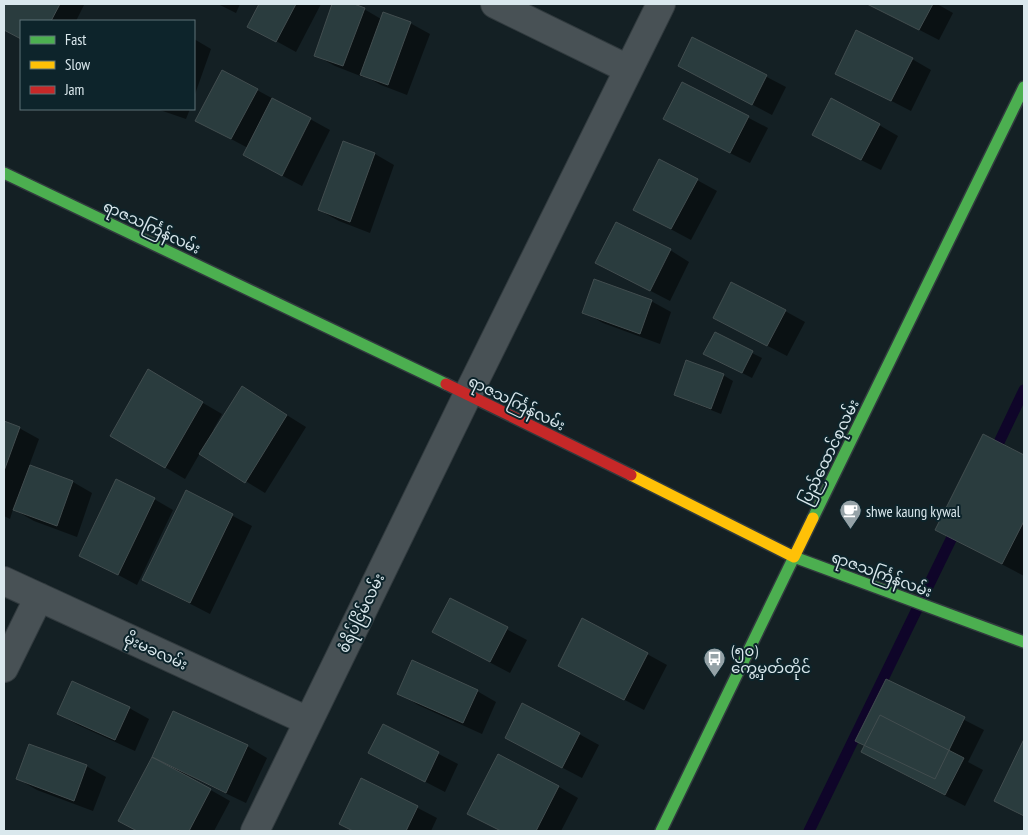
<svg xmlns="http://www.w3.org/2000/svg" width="1028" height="835" viewBox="0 0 1028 835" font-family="'PT Sans Narrow','Noto Sans Myanmar',sans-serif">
<rect width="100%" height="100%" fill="#142024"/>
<!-- shadow -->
<path fill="#0007" d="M4 4H82L84 5 76 21H21V39L4 30Z
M218 4H240L236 13Z
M260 4H321L296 52 249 26Z
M334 4H350L364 9 381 19 410 23 430 34 407 95 381 85 363 75V77L335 66 315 55Z
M869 4H937L953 13 939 40Z
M194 39 211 49 194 97Z
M693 39 786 87 772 115 679 66Z
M912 59 931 70 911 111 837 73Z
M682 83 768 128 750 163 684 130Z
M257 90 330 130 302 186 264 166 248 148 216 131Z
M157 109H190L186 119Z
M879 125 898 136 881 170 833 146Z
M375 154 394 165 370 233 339 221 319 210Z
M697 180 717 191 691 240 635 210Z
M670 250 689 262 670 301 597 263Z
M651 301 671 312 660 344 603 323 584 312Z
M785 311 805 322 787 356 714 318Z
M752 353 762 358 752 378 715 359Z
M148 371 222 414 213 430 215 431 261 399 306 427 265 493 200 453 185 479 112 436Z
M723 375 733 381 721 414 686 400 676 395Z
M4 423 19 428 39 439 29 466 73 482 92 493 77 537 34 521 13 509 10 519 4 516Z
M984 436 1024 456V576L936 530Z
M187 492 252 526 210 614 144 580Z
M154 499 173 510 137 585 81 555Z
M450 599 527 640 510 673 453 643Z
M647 654 667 665 644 710 560 666Z
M886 680 984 730 968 762 983 770 965 806 882 763Z
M477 691 496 702 482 734 418 705 399 693Z
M129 708 149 719 135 751 78 725 59 714Z
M174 713 247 746 267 758 246 803 187 775 186 776 230 801 214 831H138L120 821 153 758Z
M383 725 458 764 445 792 370 753Z
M579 734 599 745 582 778 506 738Z
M1024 742V817L996 801Z
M86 766 106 777 93 811 37 790 18 779Z
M362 779 437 818 431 831H354L340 824Z
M559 787 578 798 561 831H502L489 825Z"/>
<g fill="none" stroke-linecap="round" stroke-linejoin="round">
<!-- stream -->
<path stroke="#0f0529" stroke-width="11" d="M993 455 1024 390
M809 831 958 525"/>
</g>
<!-- building -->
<path fill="#2a3c3e" stroke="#424d4f" d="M4 4H60L51 21H21V39L4 30Z
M259 4H296L276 42 247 27Z
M332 4H354L365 8 343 66 314 56Z
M867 4H933L919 30Z
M383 12 411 22 388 85 360 75Z
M856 30 913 58 891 101 835 74Z
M692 37 767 75 752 105 678 66Z
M222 70 258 89 231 139 195 121Z
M682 82 749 116 730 153 663 119Z
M272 98 311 118 282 176 243 155Z
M831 98 880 124 861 160 812 135Z
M343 141 375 153 350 222 318 210Z
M659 159 698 179 671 229 633 210Z
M616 222 671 249 650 291 595 263Z
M594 279 652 300 640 334 582 313Z
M731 282 786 310 767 346 713 318Z
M715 332 753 351 742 373 703 354Z
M686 360 724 374 711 409 674 395Z
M148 369 203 402 165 468 110 436Z
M242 386 287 415 245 483 199 454Z
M4 421 20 427 4 471Z
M983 434 1024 455V521L1002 564 935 530Z
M30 465 73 481 57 526 13 510Z
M116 479 155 498 118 575 79 556Z
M186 490 233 514 190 603 142 580Z
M450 598 508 627 490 662 432 632Z
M582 618 648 653 624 700 558 666Z
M412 660 478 690 463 723 397 694Z
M886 679 965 717 935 779 855 741Z
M72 681 130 707 115 740 57 714Z
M522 703 580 733 562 768 505 738Z
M173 711 248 745 226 793 152 757Z
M880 715 964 758 945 795 861 752Z
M383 724 439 752 425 782 368 753Z
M1024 739V816L994 801Z
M29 744 87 765 74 801 16 779Z
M498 754 559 786 536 831H501L467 814Z
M152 757 211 789 189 831H137L118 821Z
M361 778 418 806 406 831H353L339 824Z"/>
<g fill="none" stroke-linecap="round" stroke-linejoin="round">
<defs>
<path id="street" d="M495 4 628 69
M4 581 308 721
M4 668 39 597
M255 831 468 394 661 4"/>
<path id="fast" d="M4 173 446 384
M813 518 1024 87
M661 831 794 557 1024 642"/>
<path id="slow" d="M631 475 794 557 813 518"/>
<path id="jam" d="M446 384 631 475"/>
</defs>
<!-- street casing -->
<use href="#street" stroke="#313a3e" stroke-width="30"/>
<!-- fast casing -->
<use href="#fast" stroke="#313a3e" stroke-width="14"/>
<!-- slow casing -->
<use href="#slow" stroke="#313a3e" stroke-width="14"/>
<!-- jam casing -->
<use href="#jam" stroke="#313a3e" stroke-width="14"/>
<!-- street -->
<use href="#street" stroke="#485155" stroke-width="28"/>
<!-- fast -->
<use href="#fast" stroke="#4caf50" stroke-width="11"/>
<!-- slow -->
<use href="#slow" stroke="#ffc107" stroke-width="11"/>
<!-- jam -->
<use href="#jam" stroke="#c62828" stroke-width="11"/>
</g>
<!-- icons -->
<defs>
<symbol id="cafe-pin" viewBox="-11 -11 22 30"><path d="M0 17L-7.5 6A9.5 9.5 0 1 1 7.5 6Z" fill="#95a2a7" stroke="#0d242b"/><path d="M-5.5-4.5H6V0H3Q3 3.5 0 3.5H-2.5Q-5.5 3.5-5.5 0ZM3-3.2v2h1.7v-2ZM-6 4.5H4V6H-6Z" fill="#fff"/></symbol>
<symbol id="bus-pin" viewBox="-11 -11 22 30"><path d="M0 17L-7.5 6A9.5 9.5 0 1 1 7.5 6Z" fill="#95a2a7" stroke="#0d242b"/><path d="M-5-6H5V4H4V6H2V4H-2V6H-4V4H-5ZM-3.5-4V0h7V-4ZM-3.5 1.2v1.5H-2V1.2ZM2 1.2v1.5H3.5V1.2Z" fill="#fff"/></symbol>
</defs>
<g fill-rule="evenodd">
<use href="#cafe-pin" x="838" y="498" width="25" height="34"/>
<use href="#bus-pin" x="702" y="646" width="25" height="34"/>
</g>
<g text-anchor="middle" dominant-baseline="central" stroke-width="4" stroke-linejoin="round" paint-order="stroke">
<!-- street labels -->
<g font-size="15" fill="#dae8ed" stroke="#0d242b">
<text transform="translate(152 227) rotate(25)">ရာဇသင်္ကြန်လမ်း</text>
<text transform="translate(517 403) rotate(26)">ရာဇသင်္ကြန်လမ်း</text>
<text transform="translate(829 452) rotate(-64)">ပြည်ထောင်စုလမ်း</text>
<text transform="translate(882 574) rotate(20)">ရာဇသင်္ကြန်လမ်း</text>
<text transform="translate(361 613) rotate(-64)">စံရိပ်ငြိမ်လမ်း</text>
<text transform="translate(156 651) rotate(25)">မိုးမခလမ်း</text>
</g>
<!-- poi labels -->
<g font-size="15" fill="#dae8ed" stroke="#0d242b" text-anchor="start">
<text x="866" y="511">shwe kaung kywal</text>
<text x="731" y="650">(၅၀)<tspan x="731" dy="17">ကွေ့မှတ်တိုင်</tspan></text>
</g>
</g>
<!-- border -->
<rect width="1028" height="835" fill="none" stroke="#dae8ed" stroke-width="10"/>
<!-- legend -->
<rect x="20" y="20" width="175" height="90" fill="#0d242b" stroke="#5f7279"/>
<rect x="30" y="36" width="25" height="8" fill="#4caf50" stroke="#5f7279"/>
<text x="65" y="45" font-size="15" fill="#dae8ed">Fast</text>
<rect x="30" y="61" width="25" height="8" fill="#ffc107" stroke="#5f7279"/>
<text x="65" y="70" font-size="15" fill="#dae8ed">Slow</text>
<rect x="30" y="86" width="25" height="8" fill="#c62828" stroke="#5f7279"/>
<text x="65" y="95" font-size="15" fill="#dae8ed">Jam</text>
</svg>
